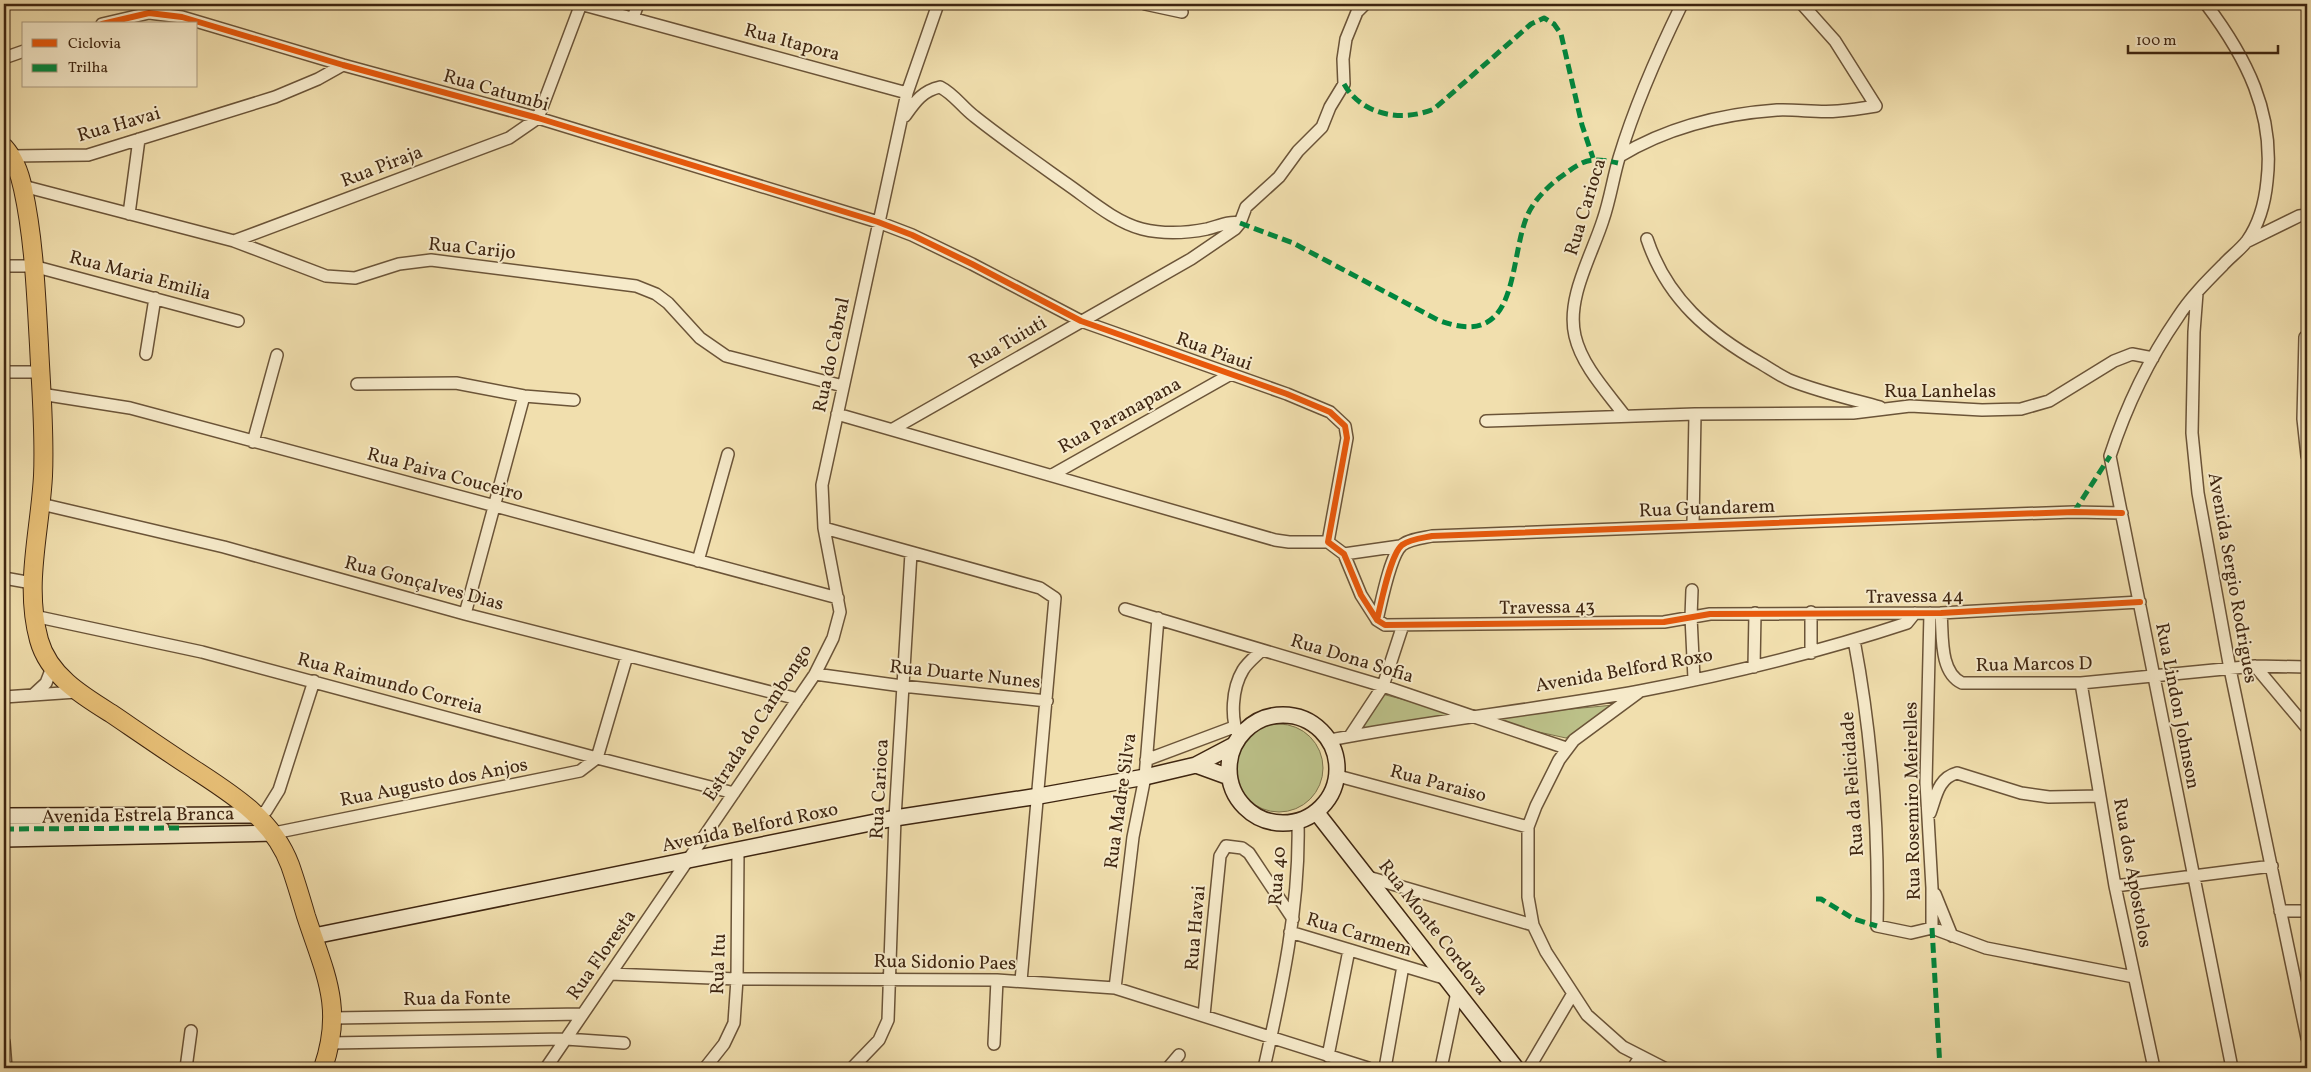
<svg xmlns="http://www.w3.org/2000/svg" width="2311" height="1072" viewBox="0 0 2311 1072" font-family="Vollkorn,serif">
<rect width="100%" height="100%" fill="#f1dfae"/>
<filter id="stains"><feTurbulence type="fractalNoise" baseFrequency=".004" numOctaves="4"/><feColorMatrix values="0 0 0 0 .2 0 0 0 0 .09 0 0 0 0 .02 0 0 0 .5 -.17"/></filter>
<radialGradient id="worn" r=".72"><stop offset=".6" stop-color="#630" stop-opacity="0"/><stop offset="1" stop-color="#630" stop-opacity=".3"/></radialGradient>
<!-- green -->
<path fill="#bcc189" stroke="#7d734c" d="M1382 694 1475 718 1614 705 1566 738 1475 718 1362 729Z
M1235 768a44 44 0 1 1 88 0a44 44 0 1 1-88 0Z"/>
<g fill="none" stroke-linecap="round" stroke-linejoin="round">
<defs>
<path id="street" d="M580 4 907 93
M1145 4 1182 12
M2206 4C2246 57 2275 113 2267 181 2265 202 2259 224 2247 241 2240 250 2230 257 2223 265 2207 281 2190 298 2178 317 2149 359 2126 407 2110 456L2232 1068
M633 18 638 4
M102 24 149 13 182 17 343 65 538 118 878 222 912 235 972 264 1081 321 1287 394 1330 412 1345 426 1347 438 1328 542 1344 554 1361 595 1377 620
M4 58 24 51
M905 116C915 102 922 91 940 87 954 94 962 107 974 116 1004 140 1036 162 1067 184 1090 200 1115 222 1142 229 1162 234 1187 233 1207 229 1219 226 1228 221 1240 223
M12 156 88 155 275 97 318 79 343 65
M1620 156C1668 127 1721 114 1777 110 1797 109 1818 113 1838 111 1851 110 1864 108 1876 106L1835 41 1802 4
M23 186 234 241 326 276 355 278 399 264 431 260 636 286 656 294 668 303 700 338 726 356 843 386
M129 214 139 139
M1647 239C1667 299 1709 334 1762 364 1772 370 1782 377 1792 381 1820 392 1851 399 1880 407
M234 241 509 138 538 118 581 4
M2246 242 2299 216 2307 215
M4 266H33L238 321
M2197 293 2194 332 2192 433 2198 493 2230 669 2307 1038
M2305 337 2303 419 2307 456
M146 354 155 298
M4 372H40
M357 384 456 383 524 396 574 400
M41 394 130 408 838 598
M837 414 1275 540 1289 542H1328
M1625 416C1607 392 1582 366 1575 336 1566 298 1592 255 1603 220 1610 200 1613 178 1619 158 1635 105 1658 53 1682 4
M1486 421 1695 414 1853 413 1910 406 1982 410 2021 409 2049 401 2114 361 2132 354 2153 358
M893 429 1191 259 1235 229 1240 223 1246 207 1279 177 1298 151 1322 127 1330 107 1344 84 1343 59 1346 39 1357 12 1365 4
M253 442 277 355
M1052 475 1231 374
M41 504 224 547 465 614 798 699
M2122 513 2074 512 1956 516 1432 536C1422 538 1410 539 1402 545 1390 555 1381 604 1377 620L1385 625 1664 622 1710 614 1941 613 2140 602
M1693 524 1695 414
M824 528 1040 588 1055 598 1021 981
M1344 554 1400 546
M698 561 728 454
M4 578 32 583
M1692 590 1691 617 1694 679
M1125 609 1383 686 1566 748
M1811 612V653
M1930 613 1926 783 1932 888V928
M1941 613C1943 635 1939 672 1962 683H2081L2255 666 2307 667
M465 614 524 396
M34 616 202 652 597 758 734 793
M1854 640C1872 735 1879 830 1877 926L1911 933 1932 928 1986 948 2134 977
M2255 666 2307 728
M1754 667 1755 613
M815 674 902 686 1047 701
M2081 683 2115 886 2154 1068
M1639 692 1574 740 1559 760 1536 806 1528 827V897L1533 925 1546 952 1587 1015 1623 1047 1664 1068
M33 695 46 683 53 665
M4 697 76 692
M1350 736 1383 686 1403 625
M1239 737C1230 719 1232 688 1243 670 1247 663 1256 656 1262 650
M1330 740C1432 720 1537 710 1640 691 1730 674 1819 652 1907 623L1915 613
M1146 760 1234 727
M1338 776 1528 827
M1930 813C1936 797 1938 778 1957 773L2021 793 2049 797 2100 796
M257 815 266 811 279 790 314 681
M4 829 163 828
M274 833 580 771 597 758 627 656
M1368 877 1533 925
M2115 886 2272 866
M1935 894 1952 936
M2280 911H2307
M1290 932 1447 979
M610 974 737 979 997 980 1115 988 1368 1068
M1115 988 1133 837 1145 777 1158 618
M1204 1015 1220 856 1226 846 1242 848 1249 853 1293 919
M333 1018 582 1014
M4 1042 6 1068
M330 1043 566 1039 624 1043
M994 1044 997 980
M1328 1056 1349 950
M186 1068 191 1031
M546 1068 815 674 833 638 840 612 824 528 822 485 907 93 938 4
M705 1068 724 1044 734 1023 737 979 738 852
M852 1068 879 1040 888 1020 895 818 911 553
M1168 1068 1179 1055
M1264 1068C1282 988 1300 905 1298 823
M1385 1068 1403 966
M1441 1068 1457 992
M1529 1068 1572 995
M1633 1068 1640 1057
M2303 1068 2307 1065"/>
<path id="secondary" d="M1229 769a54 54 0 1 1 108 0a54 54 0 1 1-108 0Z
M1196 765 1229 777
M1317 813 1516 1068
M4 816 257 815
M4 839 274 833
M314 936 895 818 1039 796 1145 777 1196 765 1234 745"/>
<path id="primary" d="M4 147C14 158 20 174 23 189 34 239 36 293 39 345 41 389 45 432 43 476 40 532 24 585 39 640 49 676 83 696 112 714 137 731 163 749 189 766 230 793 272 817 290 865 296 882 301 899 306 916 325 974 344 1007 323 1068"/>
</defs>
<!-- street casing -->
<use href="#street" stroke="#6b5438" stroke-width="14"/>
<!-- secondary casing -->
<use href="#secondary" stroke="#3e2510" stroke-width="18"/>
<!-- primary casing -->
<use href="#primary" stroke="#3e2510" stroke-width="20"/>
<!-- street -->
<use href="#street" stroke="#f6eaca" stroke-width="11"/>
<!-- secondary -->
<use href="#secondary" stroke="#f6eaca" stroke-width="15"/>
<!-- primary -->
<use href="#primary" stroke="#e8c077" stroke-width="18"/>
<!-- quiet -->
<path stroke="#00873e" stroke-width="5" stroke-dasharray="10 5" stroke-linecap="butt" d="M1344 84C1362 116 1403 122 1434 109L1531 24 1544 18 1554 24 1561 34 1582 125 1593 158
M1240 223 1293 243 1438 320C1520 352 1508 263 1527 216 1534 200 1548 186 1562 176 1585 159 1590 157 1618 163
M2305 337 2307 333
M2074 512 2110 456
M4 829 182 828
M1816 899H1821L1854 919 1877 926
M1932 928 1940 1068"/>
<defs>
<path id="cycleway" d="M102 24 149 13 182 17 343 65 538 118 878 222 912 235 972 264 1081 321 1287 394 1330 412 1345 426 1347 438 1328 542 1344 554 1361 595 1377 620
M2122 513 2074 512 1956 516 1432 536C1422 538 1410 539 1402 545 1390 555 1381 604 1377 620L1385 625 1664 622 1710 614 1941 613 2140 602"/>
</defs>
<!-- cycleway casing -->
<use href="#cycleway" stroke="#f6eaca" stroke-width="9"/>
<!-- cycleway -->
<use href="#cycleway" stroke="#e8590c" stroke-width="6"/>
</g>
<g text-anchor="middle" dominant-baseline="central" stroke-width="4" stroke-linejoin="round" paint-order="stroke">
<!-- street labels -->
<g font-size="19" fill="#3e2510" stroke="#f6eaca">
<text transform="translate(792 43) rotate(15)">Rua Itapora</text>
<text transform="translate(496 91) rotate(16)">Rua Catumbi</text>
<text transform="translate(119 125) rotate(-16)">Rua Havai</text>
<text transform="translate(382 167) rotate(-21)">Rua Piraja</text>
<text transform="translate(1586 207) rotate(-73)">Rua Carioca</text>
<text transform="translate(472 249) rotate(6)">Rua Carijo</text>
<text transform="translate(140 276) rotate(15)">Rua Maria Emilia</text>
<text transform="translate(1008 343) rotate(-30)">Rua Tuiuti</text>
<text transform="translate(1214 352) rotate(20)">Rua Piaui</text>
<text transform="translate(832 355) rotate(-78)">Rua do Cabral</text>
<text x="1940" y="392">Rua Lanhelas</text>
<text transform="translate(1120 416) rotate(-29)">Rua Paranapana</text>
<text transform="translate(445 475) rotate(15)">Rua Paiva Couceiro</text>
<text transform="translate(1707 509) rotate(-2)">Rua Guandarem</text>
<text transform="translate(2232 578) rotate(80)">Avenida Sergio Rodrigues</text>
<text transform="translate(424 584) rotate(15)">Rua Gonçalves Dias</text>
<text transform="translate(1915 597) rotate(-1)">Travessa 44</text>
<text transform="translate(1547 608) rotate(-1)">Travessa 43</text>
<text transform="translate(1352 659) rotate(17)">Rua Dona Sofia</text>
<text transform="translate(2034 665) rotate(-1)">Rua Marcos D</text>
<text transform="translate(1624 671) rotate(-10)">Avenida Belford Roxo</text>
<text transform="translate(965 675) rotate(6)">Rua Duarte Nunes</text>
<text transform="translate(390 684) rotate(15)">Rua Raimundo Correia</text>
<text transform="translate(2177 706) rotate(79)">Rua Lindon Johnson</text>
<text transform="translate(758 723) rotate(-57)">Estrada do Cambongo</text>
<text transform="translate(434 783) rotate(-11)">Rua Augusto dos Anjos</text>
<text transform="translate(1438 784) rotate(15)">Rua Paraiso</text>
<text transform="translate(1853 784) rotate(-94)">Rua da Felicidade</text>
<text transform="translate(880 789) rotate(-87)">Rua Carioca</text>
<text transform="translate(1121 801) rotate(-82)">Rua Madre Silva</text>
<text transform="translate(1913 801) rotate(-91)">Rua Rosemiro Meirelles</text>
<text transform="translate(138 816) rotate(-1)">Avenida Estrela Branca</text>
<text transform="translate(750 828) rotate(-12)">Avenida Belford Roxo</text>
<text transform="translate(2132 873) rotate(80)">Rua dos Apostolos</text>
<text transform="translate(1278 876) rotate(-86)">Rua 40</text>
<text transform="translate(1196 928) rotate(-85)">Rua Havai</text>
<text transform="translate(1433 928) rotate(52)">Rua Monte Cordova</text>
<text transform="translate(1359 935) rotate(17)">Rua Carmem</text>
<text transform="translate(602 955) rotate(-55)">Rua Floresta</text>
<text transform="translate(945 963) rotate(1)">Rua Sidonio Paes</text>
<text transform="translate(719 964) rotate(-88)">Rua Itu</text>
<text transform="translate(457 999) rotate(-1)">Rua da Fonte</text>
</g>
</g>
<!-- margin -->
<rect width="2311" height="1072" fill="none" stroke="#f1dfae" stroke-width="20"/>
<rect x="5" y="5" width="2301" height="1062" fill="none" stroke="#3e2510" stroke-width="2.5"/>
<rect x="10" y="10" width="2291" height="1052" fill="none" stroke="#3e2510"/>
<!-- legend -->
<rect x="22" y="22" width="175" height="65" fill="#f6eaca" stroke="#ac9b80"/>
<rect x="32" y="39" width="25" height="8" fill="#e8590c" stroke="#ac9b80"/>
<text x="68" y="48" font-size="15" fill="#3e2510">Ciclovia</text>
<rect x="32" y="64" width="25" height="8" fill="#00873e" stroke="#ac9b80"/>
<text x="68" y="72" font-size="15" fill="#3e2510">Trilha</text>
<!-- scale -->
<path d="M2128 45v8h150v-8" fill="none" stroke="#3e2510" stroke-width="2.5"/>
<text x="2136" y="45" font-size="15" fill="#3e2510" stroke="#f6eaca" stroke-width="4" paint-order="stroke">100 m</text>
<rect width="100%" height="100%" filter="url(#stains)"/>
<rect width="100%" height="100%" fill="url(#worn)"/>
</svg>
